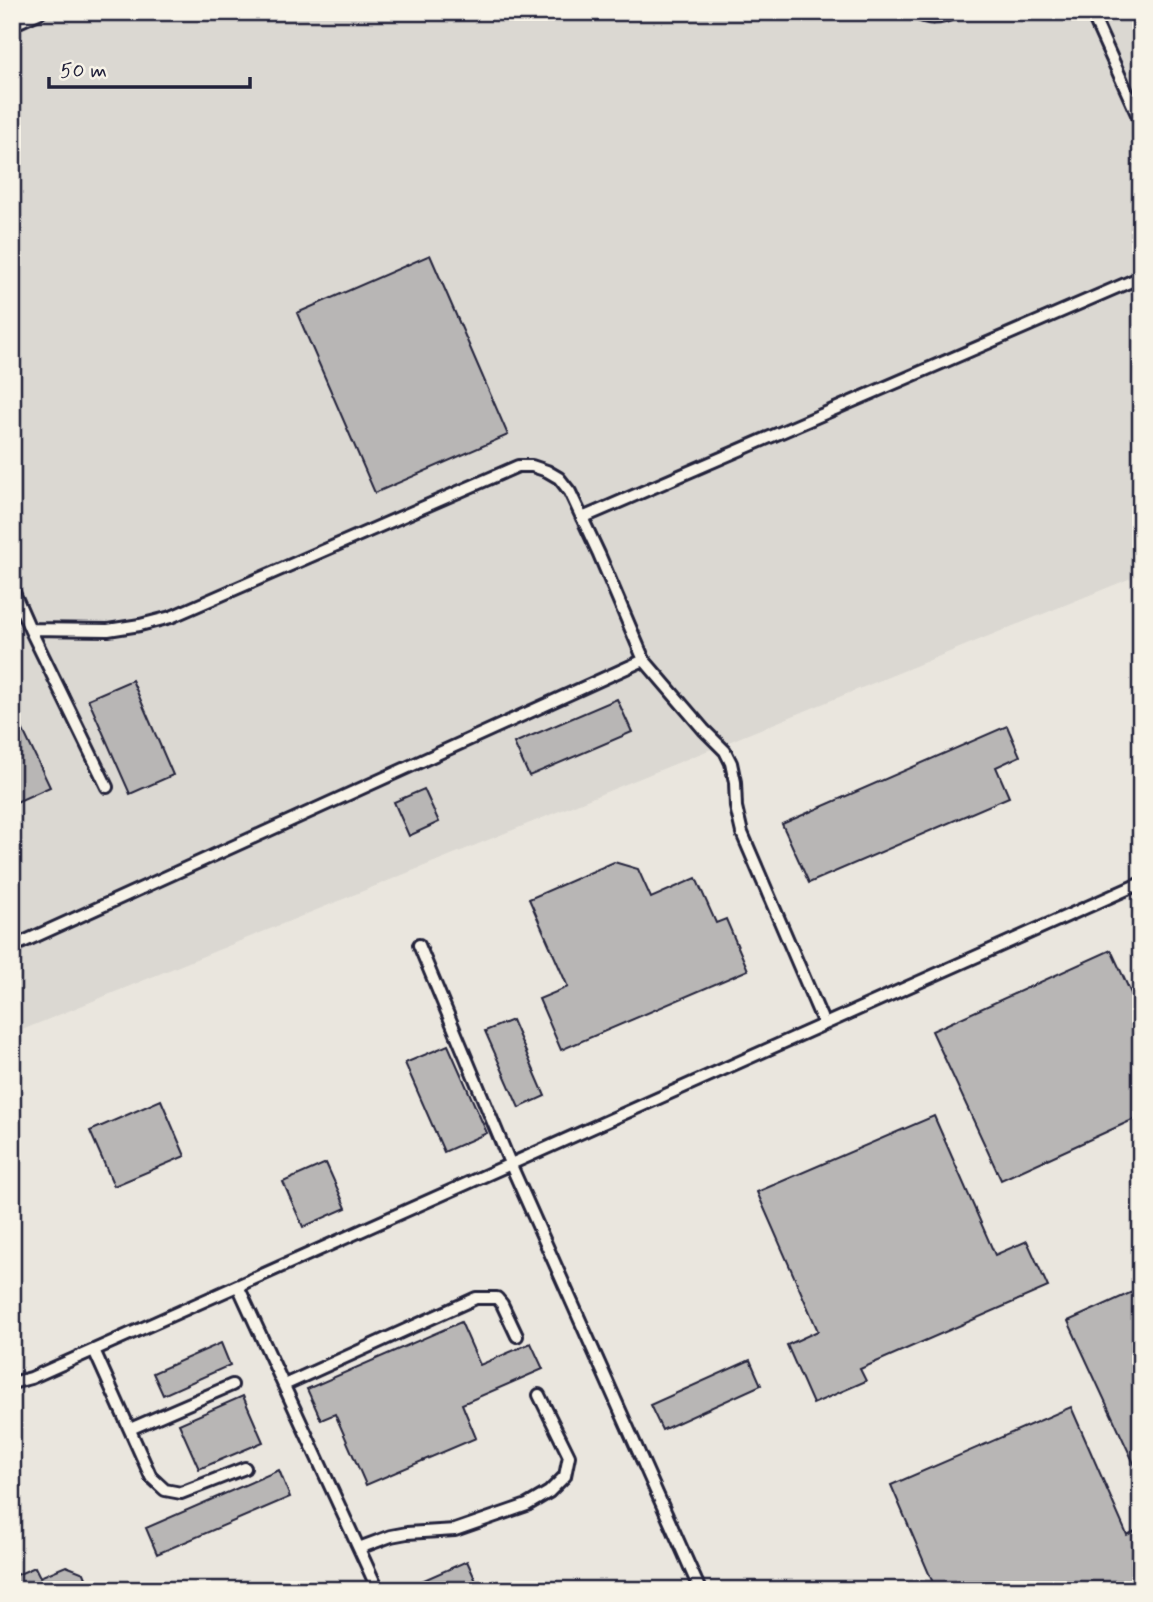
<svg xmlns="http://www.w3.org/2000/svg" width="1153" height="1602" viewBox="0 0 1153 1602" font-family="Mynerve,sans-serif">
<rect width="100%" height="100%" fill="#eae6de"/>
<filter id="ink" filterUnits="userSpaceOnUse"><feTurbulence type="fractalNoise" baseFrequency=".0143" numOctaves="2"/><feDisplacementMap in="SourceGraphic" scale="14" xChannelSelector="R" yChannelSelector="G"/><feConvolveMatrix kernelMatrix="1 2 1 2 8 2 1 2 1" color-interpolation-filters="sRGB"/></filter>
<g filter="url(#ink)">
<!-- built -->
<path fill="#dbd8d2" d="M12 12H1141V574L12 1034Z"/>
<!-- building -->
<path fill="#b8b6b5" stroke="#22223b" stroke-width="2" d="M430 255 508 435 375 493 297 313Z
M132 680 173 775 130 794 88 699Z
M617 699 632 732 529 776 514 743Z
M21 726 50 787 12 804V730Z
M1007 726 1020 756 996 767 1009 797 809 883 782 824Z
M424 789 439 822 409 836 394 802Z
M614 862 638 869 651 898 696 878 716 923 726 919 748 970 561 1050 539 999 568 987 529 899Z
M1111 950 1141 1015V1116L1001 1180 932 1031Z
M512 1020 545 1096 519 1108 485 1031Z
M448 1045 487 1133 444 1152 405 1063Z
M161 1100 185 1156 114 1186 90 1131Z
M934 1116 995 1255 1027 1241 1048 1287 860 1369 866 1381 813 1404 787 1345 818 1331 757 1192Z
M326 1163 346 1208 303 1227 283 1182Z
M1141 1288V1468L1137 1470 1068 1321Z
M461 1322 480 1365 531 1343 543 1369 462 1404 476 1438 366 1485 335 1414 321 1420 307 1389Z
M221 1343 230 1365 163 1395 153 1373Z
M750 1360 761 1385 662 1430 650 1405Z
M243 1396 263 1442 199 1469 179 1424Z
M1071 1407 1127 1535 1141 1528V1590H936L891 1485Z
M279 1470 290 1497 157 1554 146 1528Z
M467 1561 480 1590H420L417 1583Z
M66 1566 84 1573 91 1590H12V1577L35 1567 40 1577Z"/>
<g fill="none" stroke-linecap="round" stroke-linejoin="round">
<defs>
<path id="service" d="M914 12C929 20 940 19 955 12
M1091 12 1141 123
M12 25 41 12
M582 518 1141 277
M12 588 30 629 107 787
M30 629 108 630 140 625 171 617 518 466H532L547 471 559 478 570 492 599 554 644 660 704 730 725 751 731 763 735 782 736 807 742 833 824 1024
M419 945 510 1163 700 1590
M12 947 644 660
M238 1286 378 1590
M94 1350 151 1477 165 1490 181 1493 245 1468
M12 1383 31 1378 1141 883
M284 1385 476 1298H497L502 1304 517 1336
M130 1429 232 1385
M359 1548 391 1536 407 1533 455 1530 527 1505 549 1492 565 1476 569 1456 539 1395"/>
</defs>
<!-- service casing -->
<use href="#service" stroke="#22223b" stroke-width="16"/>
<!-- service -->
<use href="#service" stroke="#f7f3e8" stroke-width="10"/>
</g>
</g>
<!-- margin -->
<rect width="1153" height="1602" fill="none" stroke="#f7f3e8" stroke-width="42"/>
<rect x="21" y="21" width="1111" height="1560" fill="none" stroke="#22223b" stroke-width="2.5" filter="url(#ink)"/>
<!-- scale -->
<path d="M49 77v10h201v-10" fill="none" stroke="#22223b" stroke-width="3.5"/>
<text x="60" y="77" font-size="21" fill="#22223b" stroke="#f7f3e8" stroke-width="5" paint-order="stroke">50 m</text>
</svg>
